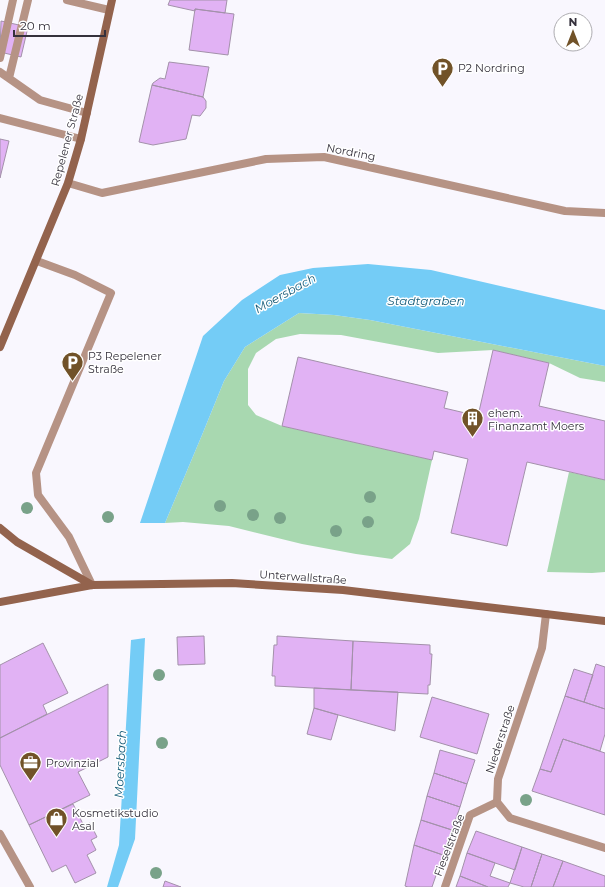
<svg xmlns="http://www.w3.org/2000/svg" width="605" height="887" viewBox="0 0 605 887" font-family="Montserrat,sans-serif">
<rect width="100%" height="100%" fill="#f9f7fe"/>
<!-- green -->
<path fill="#a8d8b0" d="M299 313 334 315 370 320 605 366V382L580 378 549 363 493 350 438 353 341 335 300 334 276 339 256 353 248 369V405L256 415 282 426 432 460 419 519 410 544 392 559 356 554 302 544 229 526 183 522 165 523 202 435 224 381 245 347Z
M569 472 605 480V572L592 573 547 572Z"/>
<!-- water -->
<path fill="#74ccf6" d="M368 264 431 270 605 310V366L370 320 334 315 299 313 245 347 224 381 202 435 165 523H140L203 336 242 300 280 275 313 268Z
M145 638 135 839 118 887H107L119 845 131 640Z"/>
<!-- building -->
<path fill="#e1b2f4" stroke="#a391aa" d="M170 0H227L225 13 195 9V11L168 5Z
M195 9 234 14 228 55 189 50Z
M1 21 28 27 21 57 0 52Z
M169 62 209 67 203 97 152 85 153 83 160 78 165 79Z
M152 85 203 97 206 101V108L200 116 192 115 186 139 153 145 139 142Z
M0 139 9 141 0 178Z
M493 350 549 363 539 406 605 421V480L527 462 507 546 451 533 468 459 434 451 432 460 282 426 298 357 448 392 444 408 478 416Z
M204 636 205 664 178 665 177 637Z
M277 636 353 641 351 690 275 686V676H272L274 645H277Z
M353 641 430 645V654H432L430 685H428V694L351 690Z
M43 643 68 693 43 705 47 714 0 738V665Z
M596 664 605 667V709L584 702Z
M574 669 593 675 584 702 565 696Z
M108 684V757L78 772 90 795 29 825 0 765V738Z
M314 688 398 692 395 731 314 708Z
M565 696 605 709V734L600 751 563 739 551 772 540 769Z
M432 697 489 714 477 754 420 737Z
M314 708 338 715 331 740 307 734Z
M563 739 605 753V815L532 791 540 769 551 772Z
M440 750 475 760 467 784 434 773Z
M434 773 467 784 460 807 427 796Z
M427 796 460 807 452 830 421 820Z
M73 804 84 826 90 823 97 837 91 840 96 850 87 855 96 873 75 883 66 865 52 872 29 825Z
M421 820 452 830 443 855 414 845Z
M476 831 522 847 515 870 467 853Z
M414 845 443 855 432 887H408L405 886Z
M522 847 542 854 531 887H524L510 883Z
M467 853 495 863 490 876 510 883 508 887H488L460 876Z
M542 854 563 861 553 887H531Z
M563 861 605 876V887H553Z
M460 876 488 887H456Z
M165 881 181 887H163Z"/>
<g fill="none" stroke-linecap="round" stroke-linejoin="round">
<!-- service -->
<path stroke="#b69385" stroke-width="8" d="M67 0 109 10
M0 58 13 0
M0 72 40 100 87 113
M9 78 28 0
M0 118 81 139
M37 261 75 275 111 293 36 473 38 495 69 537 92 585"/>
<!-- pedestrian -->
<path stroke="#b69385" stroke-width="8" d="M0 834 30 887
M445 887 470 815 497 802"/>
<!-- minor -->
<path stroke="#b69385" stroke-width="8" d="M68 183 102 193 266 159 324 157 565 211 605 213
M546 614 542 648 498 779 497 802 510 818 605 848"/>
<!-- secondary -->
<path stroke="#93634d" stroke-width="8" d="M0 347 68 183 81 139 112 0
M0 528 17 542 92 585
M0 602 92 585 232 583 343 590 605 621"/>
</g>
<!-- trees -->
<g fill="#79a289">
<circle cx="370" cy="497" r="6"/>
<circle cx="220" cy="506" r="6"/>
<circle cx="27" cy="508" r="6"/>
<circle cx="253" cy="515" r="6"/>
<circle cx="108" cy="517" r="6"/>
<circle cx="280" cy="518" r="6"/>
<circle cx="368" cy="522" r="6"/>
<circle cx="336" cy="531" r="6"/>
<circle cx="159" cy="675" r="6"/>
<circle cx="162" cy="743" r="6"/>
<circle cx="526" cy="800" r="6"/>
<circle cx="156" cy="873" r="6"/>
</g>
<!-- icons -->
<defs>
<symbol id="parking-pin" viewBox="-11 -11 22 30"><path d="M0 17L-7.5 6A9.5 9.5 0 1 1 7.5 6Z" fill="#715228" stroke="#fff"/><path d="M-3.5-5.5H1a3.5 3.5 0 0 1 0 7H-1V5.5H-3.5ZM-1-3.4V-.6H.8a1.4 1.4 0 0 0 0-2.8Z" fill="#fff"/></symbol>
<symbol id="building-pin" viewBox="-11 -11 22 30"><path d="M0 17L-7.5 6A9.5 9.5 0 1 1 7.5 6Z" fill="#715228" stroke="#fff"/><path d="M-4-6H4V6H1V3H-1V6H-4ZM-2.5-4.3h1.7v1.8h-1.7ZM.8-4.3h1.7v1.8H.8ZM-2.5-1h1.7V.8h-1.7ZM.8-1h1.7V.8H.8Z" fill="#fff"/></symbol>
<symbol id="office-pin" viewBox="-11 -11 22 30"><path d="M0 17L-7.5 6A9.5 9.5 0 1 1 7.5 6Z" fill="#715228" stroke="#fff"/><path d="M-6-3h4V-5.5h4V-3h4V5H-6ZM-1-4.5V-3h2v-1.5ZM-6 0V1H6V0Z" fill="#fff"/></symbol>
<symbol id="shop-pin" viewBox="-11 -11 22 30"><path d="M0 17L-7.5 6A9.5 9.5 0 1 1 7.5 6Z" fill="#715228" stroke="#fff"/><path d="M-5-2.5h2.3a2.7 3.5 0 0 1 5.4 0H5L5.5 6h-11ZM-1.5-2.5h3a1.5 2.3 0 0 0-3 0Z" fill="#fff"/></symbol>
</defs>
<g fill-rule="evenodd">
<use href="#parking-pin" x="430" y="56" width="25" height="34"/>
<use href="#parking-pin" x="60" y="350" width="25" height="34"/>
<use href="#building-pin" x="460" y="406" width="25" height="34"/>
<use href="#office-pin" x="18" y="750" width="25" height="34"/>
<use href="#shop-pin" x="44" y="806" width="25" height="34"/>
</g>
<g text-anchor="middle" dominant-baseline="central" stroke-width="3" stroke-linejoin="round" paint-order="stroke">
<!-- poi labels -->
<g font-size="11" fill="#35313c" stroke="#fff" text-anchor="start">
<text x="458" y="68">P2 Nordring</text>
<text x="88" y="356">P3 Repelener<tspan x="88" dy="13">Straße</tspan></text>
<text x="488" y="413">ehem.<tspan x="488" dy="13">Finanzamt Moers</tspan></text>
<text x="46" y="763">Provinzial</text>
<text x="72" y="813">Kosmetikstudio<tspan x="72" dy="13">Asal</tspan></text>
</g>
<!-- street labels -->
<g font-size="11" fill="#35313c" stroke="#fff">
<text transform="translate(67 140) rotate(-75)">Repelener Straße</text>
<text transform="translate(351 152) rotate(11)">Nordring</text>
<text transform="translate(303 577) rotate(4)">Unterwallstraße</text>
<text transform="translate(500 739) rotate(-72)">Niederstraße</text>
<text transform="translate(449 845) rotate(-69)">Fieselstraße</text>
</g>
<!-- water labels -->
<g font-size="12" font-style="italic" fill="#155b78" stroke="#fff">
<text transform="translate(285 293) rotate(-29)">Moersbach</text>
<text x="426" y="300">Stadtgraben</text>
<text transform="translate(120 764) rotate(-87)">Moersbach</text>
</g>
</g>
<!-- north arrow -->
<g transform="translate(573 32)"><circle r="19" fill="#ffffff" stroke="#aeadb1"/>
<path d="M0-3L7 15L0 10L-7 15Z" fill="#715228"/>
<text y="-6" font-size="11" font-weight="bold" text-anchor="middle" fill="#35313c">N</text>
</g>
<!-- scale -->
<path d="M14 30v6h91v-6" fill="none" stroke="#35313c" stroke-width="2"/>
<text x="20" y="30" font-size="12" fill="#35313c" stroke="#ffffff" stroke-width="3" paint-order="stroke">20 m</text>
</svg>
